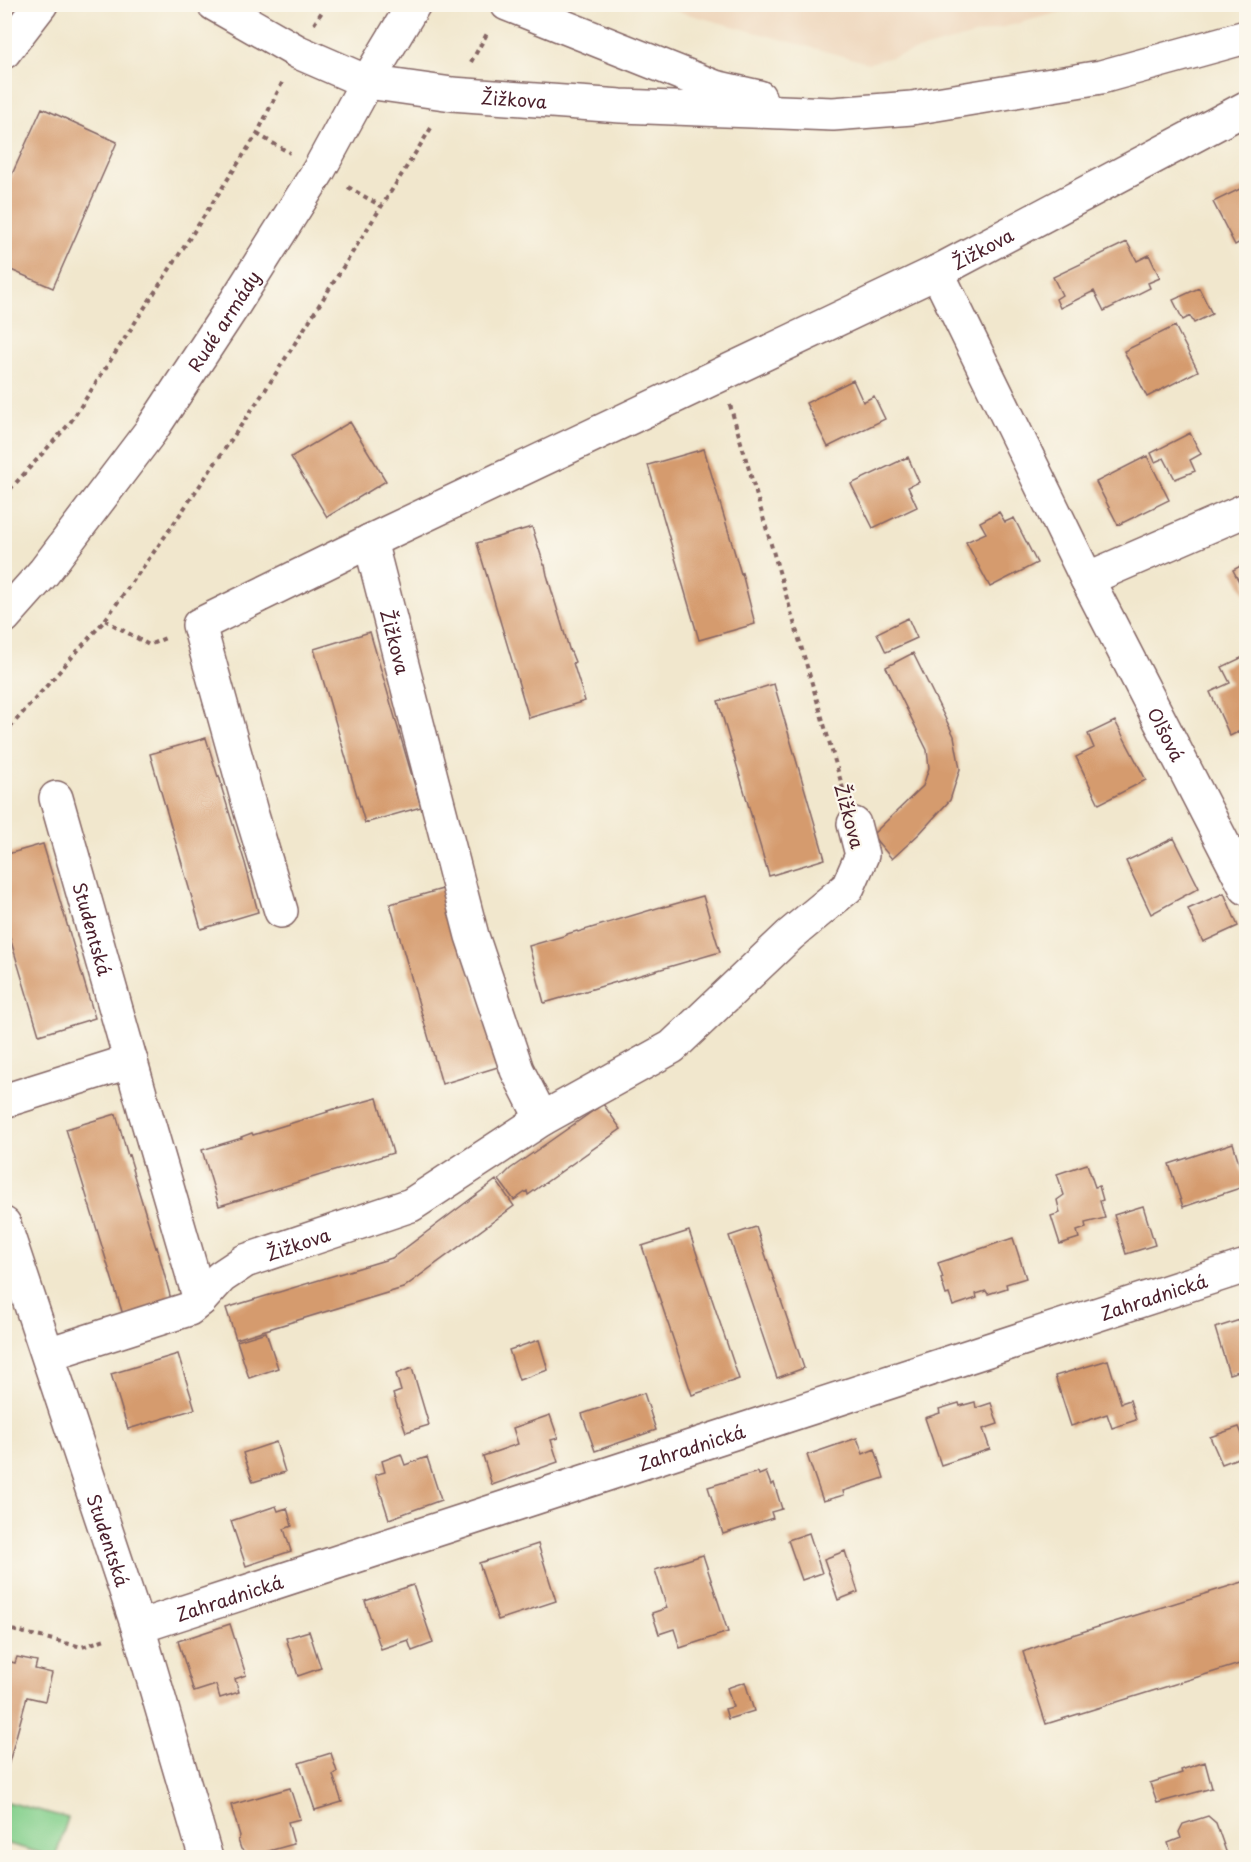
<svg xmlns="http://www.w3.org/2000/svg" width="1251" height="1862" viewBox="0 0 1251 1862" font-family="'Playpen Sans',sans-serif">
<rect width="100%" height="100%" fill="#fbf7ec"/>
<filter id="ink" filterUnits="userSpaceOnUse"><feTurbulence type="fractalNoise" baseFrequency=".0167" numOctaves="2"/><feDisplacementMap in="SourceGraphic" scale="12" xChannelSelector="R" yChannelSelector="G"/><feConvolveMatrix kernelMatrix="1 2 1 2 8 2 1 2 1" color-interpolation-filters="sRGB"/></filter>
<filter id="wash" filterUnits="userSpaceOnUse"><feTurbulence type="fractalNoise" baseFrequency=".008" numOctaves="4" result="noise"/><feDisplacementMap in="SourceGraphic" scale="24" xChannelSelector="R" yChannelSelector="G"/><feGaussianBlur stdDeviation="1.35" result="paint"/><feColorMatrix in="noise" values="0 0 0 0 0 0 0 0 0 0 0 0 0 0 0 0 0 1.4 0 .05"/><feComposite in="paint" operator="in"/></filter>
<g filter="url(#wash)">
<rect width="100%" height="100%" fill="#f1e7cd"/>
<!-- built -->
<path fill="#eed6bb" d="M654 5H1087L869 63Z"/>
<!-- green -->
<path fill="#85d08d" stroke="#68785c" stroke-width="1.5" d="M4 1801 68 1818 55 1857 5 1843Z"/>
<g id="blocks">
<!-- building -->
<path fill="#d59b6e" d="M42 108 117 142 53 288 4 267V192Z
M1246 186V239L1235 245 1213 202Z
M1127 242 1137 261 1149 255 1160 278 1148 283 1150 288 1104 311 1094 291 1060 308 1056 299 1062 295 1053 277Z
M1199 288 1212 314 1194 323 1190 316 1183 320 1173 300Z
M1175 326 1198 371 1147 397 1124 351Z
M853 380 863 402 874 396 885 419 828 447 806 403Z
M350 422 386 481 327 517 291 457Z
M1190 433 1201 454 1190 460 1195 471 1175 479 1164 458 1155 462 1151 453Z
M704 449 741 574 742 573 755 624 699 640 648 465Z
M1147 456 1169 500 1118 525 1096 482Z
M908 457 919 482 908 487 917 507 873 528 851 484Z
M999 512 1005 522 1014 518 1037 563 990 587 966 542 986 533 980 522Z
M532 527 544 565H545L547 575 570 652H571L575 662 573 663 585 701 529 718 477 543Z
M1246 563V595L1233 570Z
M908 618 917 638 886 652 877 633Z
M370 632 421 807 365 823 314 649Z
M913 653 954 736 960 769 950 800 920 833 892 859 872 835 923 786 929 768 927 750 886 667Z
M1245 656 1246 660V728L1230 736 1210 692 1230 683 1222 667Z
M774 684 825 859 769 876 718 701Z
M1115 721 1146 780 1099 804 1076 757 1094 748 1088 734Z
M206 738 218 777 219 776 222 786H221L245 863 258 912 201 929 150 754Z
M1174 838 1199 888 1151 914 1126 861Z
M43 844 95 1018 39 1035 4 918V855Z
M446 888 498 1067 442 1084 390 904Z
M1224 893 1238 926 1203 942 1188 909Z
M703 896 720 952 544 1003 529 946 567 935V934L577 931 578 932 664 906V907Z
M377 1098 393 1153 219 1206 202 1150 242 1138 241 1137 252 1133 253 1135 328 1112 327 1111 338 1108V1109Z
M603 1104 621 1129 528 1195 527 1191 514 1200 499 1180 510 1169Z
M116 1114 128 1156 129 1155 133 1168 132 1169 156 1248 157 1247 172 1303 124 1318 66 1129Z
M1233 1143 1246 1186 1183 1207 1169 1164Z
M1087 1164 1095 1187 1099 1186 1103 1200 1100 1201 1105 1218 1085 1223 1086 1228 1077 1231 1079 1238 1060 1244 1051 1216 1060 1213 1057 1200 1064 1195 1057 1174Z
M496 1180 514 1206 403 1288 236 1339 226 1308 392 1258Z
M1143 1206 1155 1245 1126 1254 1114 1215Z
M756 1227 804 1368 777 1378 729 1236Z
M689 1231 739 1379 692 1395 642 1246Z
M1013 1238 1026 1278 1006 1284 1007 1288 988 1294 986 1291 976 1294 977 1298 953 1306 949 1294 946 1295 941 1279 943 1278 938 1263Z
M1246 1318V1369L1229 1374 1215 1328Z
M266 1332 278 1368 249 1378 237 1341Z
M539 1340 548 1370 519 1380 509 1350Z
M178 1354 195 1409 128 1429 111 1374Z
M1108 1360 1121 1403 1130 1400 1136 1420 1112 1428 1107 1414 1071 1426 1055 1376Z
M412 1368 429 1425 406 1432 393 1394 401 1391 396 1374Z
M644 1393 656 1430 595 1451 582 1414Z
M975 1402 976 1408 991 1403 998 1424 983 1429 990 1449 941 1465 925 1418 940 1413 939 1409 959 1403 960 1406Z
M550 1415 558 1438 551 1440 558 1462 492 1485 483 1456 518 1444 513 1428Z
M1239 1427 1246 1444V1455L1222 1464 1210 1437Z
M857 1438 863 1454 875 1449 884 1478 843 1491 844 1495 823 1501 807 1455Z
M276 1442 285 1472 253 1482 243 1453Z
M401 1454 405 1465 427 1457 441 1500 389 1519 375 1475 385 1472 382 1461Z
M758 1472 759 1475 766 1472 771 1485 774 1483 782 1509 771 1512 773 1518 723 1534 708 1487Z
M276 1506 278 1511 287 1508 292 1526 284 1529 291 1551 246 1566 231 1521Z
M809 1533 822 1573 802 1580 788 1540Z
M538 1544 556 1601 498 1620 479 1563Z
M845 1551 858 1592 838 1600 824 1559Z
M703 1555 728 1632 680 1648 674 1629 659 1634 652 1613 667 1608 655 1570Z
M1246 1581V1662L1046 1724 1023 1652 1053 1641Z
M413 1585 433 1643 412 1651 408 1640 381 1649 365 1601Z
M230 1624 246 1675 235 1679 239 1692 220 1698 216 1685 194 1692 178 1641Z
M309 1631 321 1668 298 1676 286 1638Z
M17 1657 37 1661 35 1669 52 1673 45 1701 27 1697 8 1766 4 1765V1660L15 1663Z
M745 1682 754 1711 728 1719 725 1709 733 1707 727 1688Z
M331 1753 337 1772 333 1775 342 1802 315 1810 299 1763Z
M1205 1762 1212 1788 1157 1803 1150 1783 1182 1773 1181 1770Z
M290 1788 300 1819 288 1822 294 1844 247 1857 245 1852 241 1849 238 1840 240 1836 231 1805Z
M1208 1816 1216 1823 1228 1857H1173L1168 1843 1181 1838 1179 1832 1183 1824Z"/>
</g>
</g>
<g filter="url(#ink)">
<use href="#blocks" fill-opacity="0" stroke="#846564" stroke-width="1.5"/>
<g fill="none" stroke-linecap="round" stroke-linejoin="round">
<defs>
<g id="minor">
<path id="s1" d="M214 4 298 52 367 82 452 94 621 106 833 114 912 108 1101 77 1246 37"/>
<path d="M507 4 715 87 759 97"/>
<path d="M4 52 41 4"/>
<path id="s2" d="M937 272 1087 579 1246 888"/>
<path id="s3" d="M370 541 472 936 517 1070 542 1119"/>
<path d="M1087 579 1246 510"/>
<path id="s4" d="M56 798 146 1115 200 1300"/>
<path id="s5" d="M281 911 251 812 199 625 370 541 937 272 1246 108"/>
<path d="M4 1101 131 1061"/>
<path id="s6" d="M4 1224 138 1627 206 1858"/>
<path id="s7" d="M48 1354 189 1309 200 1300 221 1277 245 1261 411 1205 542 1119 672 1047 790 935 848 887 862 855 854 824"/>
<path id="s8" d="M138 1627 1246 1266"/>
</g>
<g id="major">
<path id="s9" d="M4 617 44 572 150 432 235 303 319 170 367 82 414 4"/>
</g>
</defs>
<!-- minor casing -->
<use href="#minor" stroke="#846564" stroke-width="36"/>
<!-- major casing -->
<use href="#major" stroke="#846564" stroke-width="36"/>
<!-- path -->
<path stroke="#846564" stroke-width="4" stroke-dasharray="4.5 4.5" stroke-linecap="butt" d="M314 24 327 4
M471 62 488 32
M257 134 290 153
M348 187 381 206
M730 405 844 792
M4 496 70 423 257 134 283 81
M105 620 149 645 168 637
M4 734 105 620 161 542 266 389 433 125
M4 1628 82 1647 108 1638
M55 1857V1858"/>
<!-- minor -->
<use href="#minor" stroke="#fff" stroke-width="33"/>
<!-- major -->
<use href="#major" stroke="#fff" stroke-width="33"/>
</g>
</g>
<g text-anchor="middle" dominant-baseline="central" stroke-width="4.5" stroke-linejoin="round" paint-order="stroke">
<!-- street labels -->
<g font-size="18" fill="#4a1f2b" stroke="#fbf7ec">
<text stroke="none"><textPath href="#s1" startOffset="320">Žižkova</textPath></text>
<text stroke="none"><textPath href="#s5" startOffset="1167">Žižkova</textPath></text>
<text stroke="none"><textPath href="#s9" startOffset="369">Rudé armády</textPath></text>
<text stroke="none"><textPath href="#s3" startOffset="104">Žižkova</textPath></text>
<text stroke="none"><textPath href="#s2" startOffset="516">Olšová</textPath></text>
<text transform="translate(850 816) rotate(75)">Žižkova</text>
<text stroke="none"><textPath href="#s4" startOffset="136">Studentská</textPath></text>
<text stroke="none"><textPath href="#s7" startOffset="278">Žižkova</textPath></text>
<text stroke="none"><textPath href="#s8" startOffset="1068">Zahradnická</textPath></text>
<text stroke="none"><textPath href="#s8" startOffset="582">Zahradnická</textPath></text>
<text stroke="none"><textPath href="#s6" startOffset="333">Studentská</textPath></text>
<text stroke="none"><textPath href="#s8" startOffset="96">Zahradnická</textPath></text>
</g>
</g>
<!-- margin -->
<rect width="1251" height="1862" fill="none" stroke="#fbf7ec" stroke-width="24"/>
</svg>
